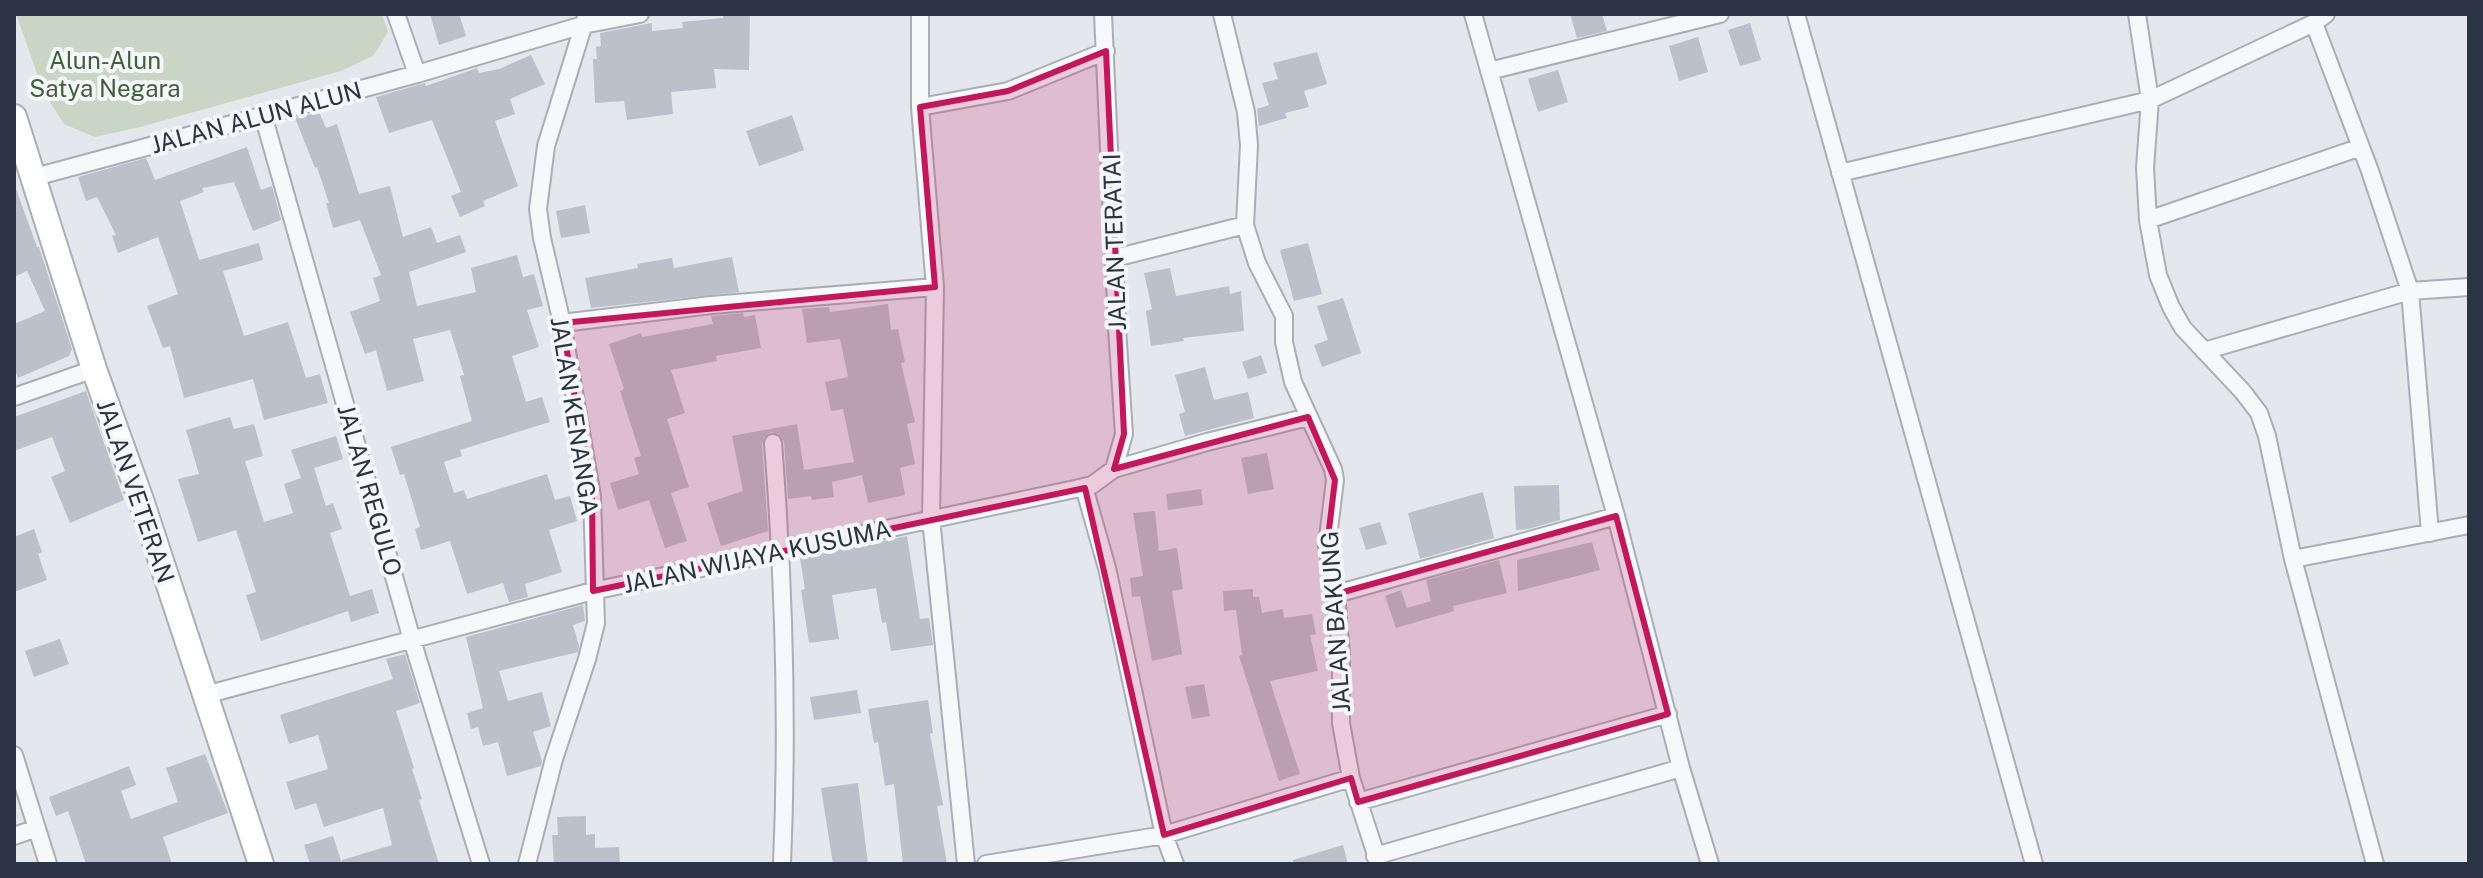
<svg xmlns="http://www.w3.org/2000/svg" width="2483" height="878" viewBox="0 0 2483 878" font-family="'Public Sans',sans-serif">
<rect width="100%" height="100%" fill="#e4e7ec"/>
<!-- green -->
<path fill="#c9d6c5" d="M16 14H382L388 32 373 56 341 71 140 127 95 137 64 124 44 93Z"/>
<!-- building -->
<path fill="#bbc0ca" d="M430 14H459L466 36 439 45Z
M723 14H750L749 70 714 69 716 88 671 92 673 114 627 120 624 101 595 103 593 59H597L596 47 601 46 600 33 652 23V31L683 28 682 22 723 18Z
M1570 14H1602L1607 31 1577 38Z
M1750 23 1761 60 1740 66 1728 30Z
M1698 37 1708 72 1679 81 1669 46Z
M1317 52 1327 84 1304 91 1309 107 1285 113 1287 118 1259 126 1257 109 1269 105 1262 83 1278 79 1273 63Z
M531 55 545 84 510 99 515 114 495 121 518 186 483 201 485 206 460 217 451 196 461 192 432 120 389 133 376 97 425 83 426 86 477 68 479 73 499 69Z
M1558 70 1568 102 1538 112 1528 79Z
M319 112 326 128 337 124 359 194 390 186 403 237 431 227 437 243 460 235 466 252 409 272 417 306 476 292 471 268 517 255 523 277 534 274 543 306 527 310 539 347 512 356 526 402 542 397 550 422 460 450 462 456 444 462 454 493 464 490 467 499 547 474 555 500 570 496 577 521 549 530 562 572 525 584 528 597 509 602 503 583 467 594 450 541 421 550 415 529 420 527 404 474 400 475 391 447 472 421 460 376 464 375 450 330 413 339 424 381 387 391 376 350 365 354 350 312 380 301 373 278 381 275 360 220 333 228 326 203H329L317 167 315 168 295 118Z
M792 115 804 150 759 166 746 131Z
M247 147 261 190 272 186 281 220 253 231 234 182 202 188 204 192 180 201 199 260 259 243 263 260 223 271 244 336 288 322 306 378 320 374 328 403 264 420 253 379 184 398 170 346 163 348 147 306 178 294 158 237 118 253 112 236 116 235 97 197 86 201 78 177 146 158 155 180Z
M16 189 37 247H39L72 349 69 356 18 378 14 367V324L45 311 27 271 14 277Z
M585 205 590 233 561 238 556 211Z
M1308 243 1322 294 1294 301 1280 250Z
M732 257 739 292 591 308 585 278 638 268 637 264 672 258 674 268Z
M1170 268 1176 296 1229 286 1230 294 1241 291 1244 331 1183 338 1184 341 1151 346 1146 311 1152 309 1144 273Z
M1343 298 1361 353 1322 367 1314 345 1328 340 1317 306Z
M888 304 891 330 898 329 905 362 901 363 915 422 907 424 915 464 900 468 905 495 868 503 862 475 832 482 834 497 812 500 811 496 788 499 784 441 778 434 771 432 764 438 762 444 768 531 721 546 707 503 743 491 732 436 797 424 804 470 854 462 843 409 831 411 825 382 848 377 840 339 807 343 802 309 829 307 830 312Z
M743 313 744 317 755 315 761 348 716 356 717 361 671 370 685 413 667 419 689 487 671 493 687 541 665 548 649 500 618 510 610 483 639 474 634 458 641 456 620 391 624 389 609 344 641 333 642 337 713 324 711 316Z
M1261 355 1267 373 1248 379 1242 362Z
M1205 367 1214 400 1248 392 1254 418 1185 436 1179 414 1185 412 1175 375Z
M86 391 124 500 70 523 51 477 65 471 52 437 14 451V417Z
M230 417 234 429 254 424 263 456 245 461 264 522 293 513 284 484 301 478 291 450 336 436 343 459 314 468 326 506 333 503 342 529 330 533 350 596 372 589 379 613 351 622 348 611 261 641 246 595 256 592 236 530 198 542 178 479 199 474 186 430Z
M1267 453 1274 489 1248 494 1241 458Z
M1559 485 1560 520 1528 529 1516 530 1514 486Z
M1201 489 1203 505 1168 510 1166 494Z
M1483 492 1494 538 1420 559 1408 513Z
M1155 511 1159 551 1177 548 1183 589 1172 591 1182 654 1152 661 1140 596 1132 597 1130 578 1143 576 1133 513Z
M1380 522 1387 544 1366 550 1359 528Z
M34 529 42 552 38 554 47 580 14 592V537Z
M907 536 920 619 929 618 933 645 891 651 886 622 882 623 876 588 832 595 839 639 809 643 801 590 805 589 800 558Z
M1592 542 1600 570 1518 591 1517 560Z
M1499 560 1507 593 1453 606 1454 611 1396 628 1385 596 1401 590 1407 608 1431 601 1426 580Z
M1253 589V597H1259L1262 613 1283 609 1284 618 1312 614 1316 634 1310 635 1318 671 1270 681 1300 774 1279 781 1239 656 1242 655 1236 610 1224 611 1223 591Z
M583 605 585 621 573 625 579 646 578 652 499 671 508 701 542 692 551 726 533 732 542 761 541 766 507 776 498 742 483 746 478 727 471 729 467 713 483 708 466 637Z
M60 639 69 664 34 677 25 651Z
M405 654 420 703 396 711 414 768 412 769 422 799 419 800 439 864H342V860L392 845 383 808 324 827 316 803 295 810 286 782 328 769 318 735 289 744 280 715 393 679 386 659Z
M1204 684 1210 716 1192 719 1185 687Z
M857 690 861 713 814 720 810 697Z
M928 700 933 733 930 734 943 805 937 806 947 864H903L894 784 885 786 878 742 874 743 868 709Z
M205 754 228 813 163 837 172 864H86L68 811 56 816 49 797 129 766 136 785 121 791 131 819 178 802 166 768Z
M858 783 868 864H833L821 788Z
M586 816V835L595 834V848L619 847 620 864H554L552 835H558L557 817Z
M333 836 342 864H310L304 845Z
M1343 845 1348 864H1293V860Z"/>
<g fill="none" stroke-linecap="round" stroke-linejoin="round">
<defs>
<path id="minor" d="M396 14 417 74
M920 14V107L935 287 931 519 966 864
M1103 14 1117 328 1124 434 1114 469
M1222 14 1246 112 1249 145 1245 225 1257 263 1284 316V342L1293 382 1333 469 1335 480 1327 546 1336 594 1341 655V723L1351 778 1379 864
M1473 14 1616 516 1681 768
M1796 14 2034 864
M2137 14 2150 100 2145 168 2148 220 2158 275 2171 307 2183 328 2243 392 2259 413 2267 436 2293 559 2375 864
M2314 23 2370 171 2410 291 2430 533
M1489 71 1720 14
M920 107 1008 91 1106 51
M263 115 412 640 481 864
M1840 173 2150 100 2314 23 2326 14
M35 177 417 74 583 25 640 14
M2148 220 2361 147
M1115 258 1245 225
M562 323 711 305 935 287
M2204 351 2410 291 2469 287
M14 397 94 369
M773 443C784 583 788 724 782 864
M1084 487 1107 568 1164 835 1175 864
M2293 559 2469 525
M1336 594 1616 516
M205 695 593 591 1075 489 1092 485 1114 469 1207 442 1308 417
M14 755 48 864
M1358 802 1668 714
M14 836 37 828
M1375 856 1681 768 1710 864
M527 864 554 759 587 659 596 623 592 496 562 323 542 238 538 209 546 146 587 14
M986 864 1164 835 1351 778"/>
<path id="secondary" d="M14 117 94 369 141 500 261 864"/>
</defs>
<!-- minor casing -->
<use href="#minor" stroke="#a9aeb7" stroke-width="20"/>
<!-- secondary casing -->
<use href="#secondary" stroke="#a9aeb7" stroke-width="28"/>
<!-- minor -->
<use href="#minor" stroke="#f7f8fa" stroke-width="16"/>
<!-- secondary -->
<use href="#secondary" stroke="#fff" stroke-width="24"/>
</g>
<!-- marked area -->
<path fill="#c2185b" fill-opacity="0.2" stroke="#c2185b" stroke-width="6" stroke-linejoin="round" d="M1106 51 1124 434 1114 469 1308 417 1335 480 1327 546 1336 594 1616 516 1668 714 1358 802 1351 778 1164 835 1085 488 593 591 592 496 562 323 935 287 920 107 1008 91Z"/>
<g text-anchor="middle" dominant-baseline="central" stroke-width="8" stroke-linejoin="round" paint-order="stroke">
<!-- park labels -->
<g font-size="24" fill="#3f6138" stroke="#f4f6f9">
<text x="105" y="60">Alun-Alun<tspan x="105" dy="28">Satya Negara</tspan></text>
</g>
<!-- street labels -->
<g font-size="24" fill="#2b3445" stroke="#f4f6f9">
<text transform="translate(256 117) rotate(-15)">JALAN ALUN ALUN</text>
<text transform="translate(1114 242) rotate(-92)">JALAN TERATAI</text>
<text transform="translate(575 416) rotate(81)">JALAN KENANGA</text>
<text transform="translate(370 490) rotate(74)">JALAN REGULO</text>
<text transform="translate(136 491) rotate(71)">JALAN VETERAN</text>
<text transform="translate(757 556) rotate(-12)">JALAN WIJAYA KUSUMA</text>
<text transform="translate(1335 622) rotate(-94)">JALAN BAKUNG</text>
</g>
</g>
<!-- border -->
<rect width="2483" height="878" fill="none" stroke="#2b3445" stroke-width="32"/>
</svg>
